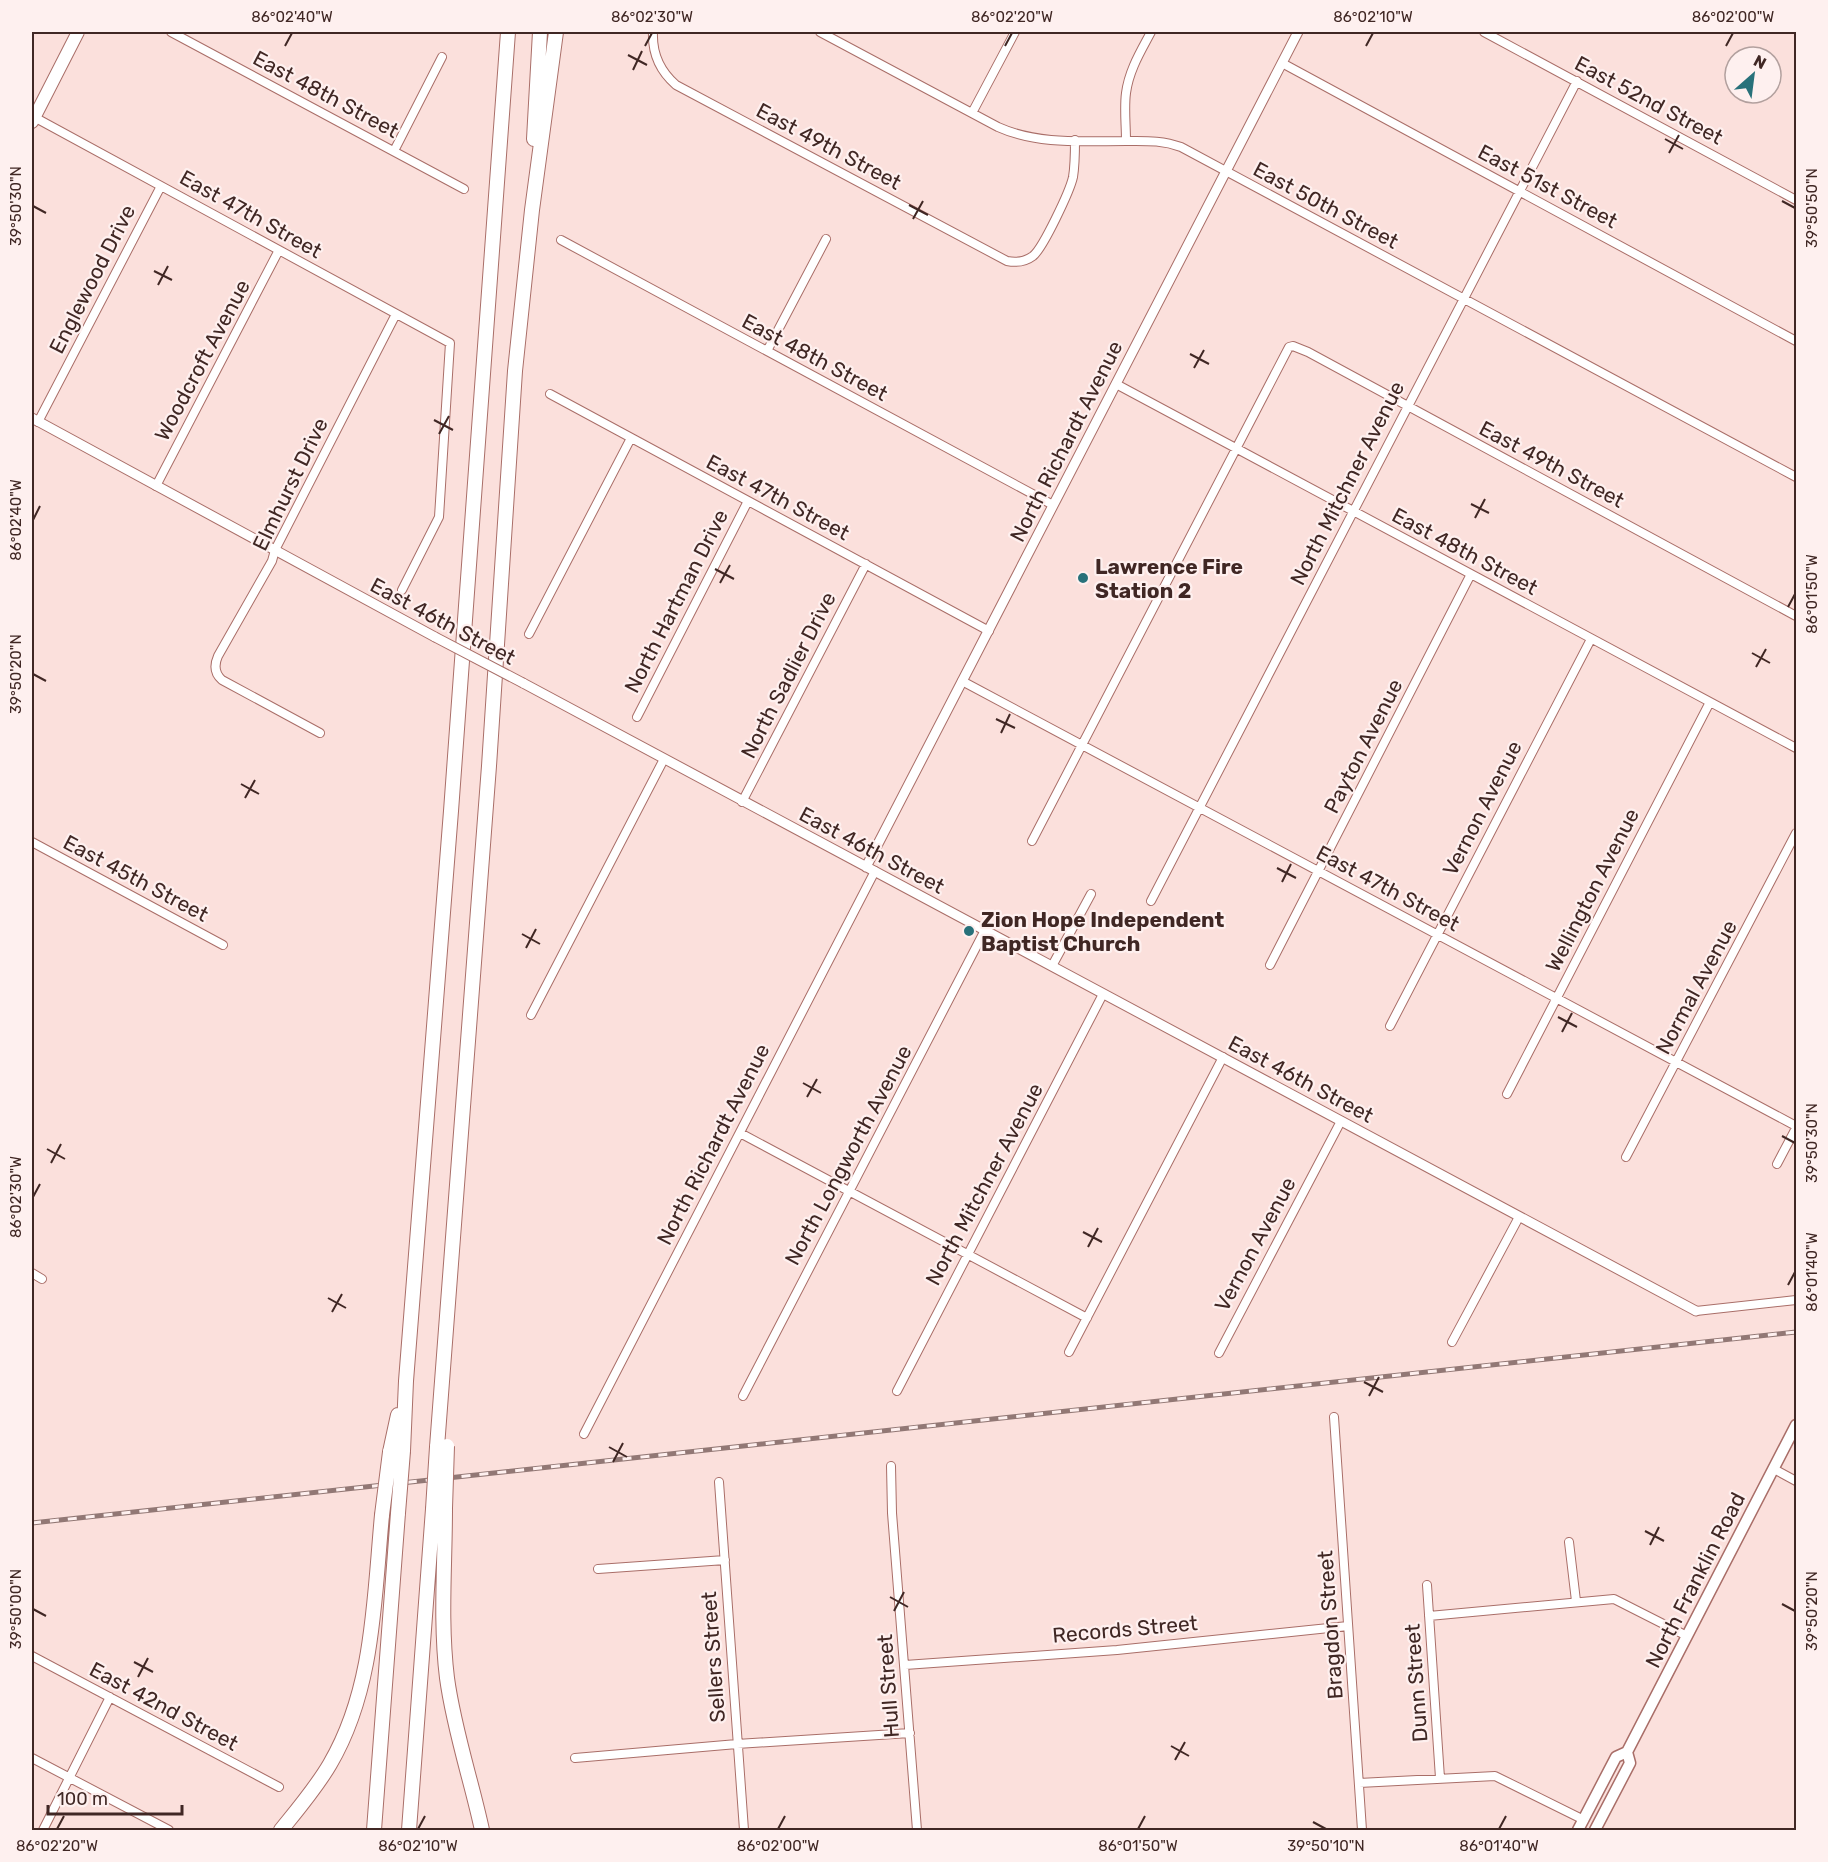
<svg xmlns="http://www.w3.org/2000/svg" width="1828" height="1862" viewBox="0 0 1828 1862" font-family="Rubik,sans-serif">
<rect width="100%" height="100%" fill="#fbe0dc"/>
<g fill="none" stroke-linecap="round" stroke-linejoin="round">
<defs>
<path id="minor" d="M171 32 464 189
M653 32C652 54 660 71 676 85L1007 261C1017 263 1025 262 1033 256 1043 248 1070 191 1073 177 1075 165 1075 152 1075 140
M820 32 998 127C1038 145 1083 141 1126 141 1145 141 1162 140 1181 147L1796 477
M1484 32 1796 200
M1282 63 1796 341
M972 113 1015 32
M34 117 450 343 439 517 402 590
M1126 141C1126 125 1124 108 1126 93 1129 70 1141 51 1151 32
M394 151 442 57
M561 240 1053 505
M767 351 826 239
M1116 384 1796 748
M550 394 989 631
M38 422 161 186
M156 486 279 250
M529 634 631 438
M962 681 1796 1126
M637 717 748 501
M320 733 222 680C214 673 214 665 218 656L272 561 275 550 396 314
M742 802 866 564
M1032 841 1289 347 1293 346 1308 352 1796 616
M32 842 223 945
M1151 901 1577 81
M1270 965 1471 574
M1052 966 1091 894
M531 1015 664 759
M1390 1026 1591 639
M1507 1094 1710 702
M740 1133 1087 1318
M1626 1157 1796 833
M1777 1164 1796 1128
M32 1273 42 1279
M1696 1311 1796 1300
M1452 1342 1519 1217
M1069 1352 1223 1057
M1219 1353 1341 1121
M897 1391 1103 994
M743 1396 985 930
M1334 1417 1362 1830
M584 1434 875 871
M891 1466 892 1513 917 1830
M1774 1469 1796 1481
M719 1482 744 1830
M1569 1542 1576 1601
M598 1569 725 1560
M1427 1585 1440 1778
M1429 1616 1614 1599 1687 1636
M32 1656 279 1787
M905 1665 1117 1650 1348 1626
M32 1758 169 1830
M575 1758 737 1744 910 1733
M1359 1783 1495 1776 1584 1820
M43 1830 110 1697"/>
<path id="tertiary" d="M32 418 435 637
M523 683 1696 1311
M866 867 1298 32"/>
<path id="secondary" d="M1578 1830 1616 1757 1627 1752 1796 1425
M1595 1830 1630 1763 1627 1752"/>
<path id="primary" d="M32 122 78 32"/>
<path id="motorway" d="M534 139 540 32
M437 1447 489 766 515 371 532 210 556 32
M403 1451 406 1381 451 811 508 32
M390 1452 398 1415
M445 1508C445 1565 440 1621 447 1678 454 1730 471 1779 482 1830
M281 1830C298 1809 316 1788 330 1764 374 1689 374 1599 382 1515
M374 1830 398 1513
M409 1830 433 1509"/>
</defs>
<!-- minor casing -->
<use href="#minor" stroke="#a96e68" stroke-width="10"/>
<!-- tertiary casing -->
<use href="#tertiary" stroke="#a96e68" stroke-width="11"/>
<!-- secondary casing -->
<use href="#secondary" stroke="#a96e68" stroke-width="13"/>
<!-- primary casing -->
<use href="#primary" stroke="#a96e68" stroke-width="14"/>
<!-- motorway casing -->
<use href="#motorway" stroke="#a96e68" stroke-width="16"/>
<!-- minor -->
<use href="#minor" stroke="#fff" stroke-width="8"/>
<!-- tertiary -->
<use href="#tertiary" stroke="#fff" stroke-width="9"/>
<!-- secondary -->
<use href="#secondary" stroke="#fff" stroke-width="10"/>
<!-- primary -->
<use href="#primary" stroke="#fff" stroke-width="12"/>
<!-- motorway -->
<use href="#motorway" stroke="#fff" stroke-width="14"/>
<defs>
<path id="rail" d="M32 1523 1796 1332"/>
</defs>
<!-- rail casing -->
<use href="#rail" stroke="#927875" stroke-width="5"/>
<!-- rail -->
<use href="#rail" stroke="#fef0ef" stroke-width="3" stroke-dasharray="9" stroke-linecap="butt"/>
<defs>
<path id="tertiary-bridge" d="M435 637 523 683"/>
<path id="motorway-bridge" d="M445 1508 447 1446
M433 1509 437 1447
M398 1513 403 1451
M382 1515 390 1452"/>
</defs>
<!-- tertiary-bridge casing -->
<use href="#tertiary-bridge" stroke="#a96e68" stroke-width="11" stroke-linecap="butt"/>
<!-- motorway-bridge casing -->
<use href="#motorway-bridge" stroke="#a96e68" stroke-width="16" stroke-linecap="butt"/>
<!-- tertiary-bridge -->
<use href="#tertiary-bridge" stroke="#fff" stroke-width="9"/>
<!-- motorway-bridge -->
<use href="#motorway-bridge" stroke="#fff" stroke-width="14"/>
</g>
<!-- ticks -->
<path fill="none" stroke="#402724" stroke-width="2" d="M285 46 292 33M645 46 652 33M1005 46 1012 33M1366 46 1373 33M1726 46 1733 33M628 55 647 65M633 70 642 51M1665 139 1683 149M1669 153 1679 135M1782 201 1795 208M909 205 928 215M33 206 46 213M913 219 923 201M154 271 172 280M158 285 168 266M1190 354 1209 364M1194 368 1204 350M434 420 453 430M439 434 449 416M1471 504 1489 513M1475 518 1485 499M33 520 40 506M715 569 734 579M720 583 730 565M1788 607 1795 594M1752 653 1770 663M1756 667 1766 649M33 674 46 681M996 719 1015 728M1001 733 1010 714M241 784 259 794M245 798 255 780M1277 868 1296 878M1282 882 1291 864M522 934 540 944M526 948 536 929M1558 1017 1577 1027M1562 1032 1572 1013M803 1083 821 1093M807 1097 817 1079M1782 1136 1795 1143M47 1149 65 1159M51 1163 61 1144M33 1197 40 1184M1083 1232 1102 1242M1088 1247 1098 1228M1788 1285 1795 1272M328 1298 346 1308M332 1312 342 1294M1364 1382 1383 1392M1369 1396 1379 1377M609 1447 627 1457M613 1462 623 1443M1645 1531 1664 1541M1650 1545 1659 1527M890 1597 908 1607M1782 1604 1795 1611M33 1609 46 1616M894 1611 904 1592M134 1662 153 1672M138 1677 148 1658M1171 1746 1189 1756M1175 1760 1185 1742M1313 1822 1326 1829M57 1829 64 1816M418 1829 425 1816M778 1829 785 1816M1138 1829 1145 1816M1499 1829 1506 1816"/>
<!-- markers -->
<g fill="#28717a" stroke="#fef0ef" stroke-width="2">
<circle cx="1083" cy="578" r="6"/>
<circle cx="969" cy="931" r="6"/>
</g>
<g text-anchor="middle" dominant-baseline="central" stroke-width="4.5" stroke-linejoin="round" paint-order="stroke">
<!-- street labels -->
<g font-size="21" fill="#402724" stroke="#fef0ef">
<text transform="translate(326 94) rotate(28)">East 48th Street</text>
<text transform="translate(1649 100) rotate(28)">East 52nd Street</text>
<text transform="translate(829 146) rotate(28)">East 49th Street</text>
<text transform="translate(1548 186) rotate(28)">East 51st Street</text>
<text transform="translate(1326 205) rotate(28)">East 50th Street</text>
<text transform="translate(251 214) rotate(29)">East 47th Street</text>
<text transform="translate(92 279) rotate(-63)">Englewood Drive</text>
<text transform="translate(815 357) rotate(28)">East 48th Street</text>
<text transform="translate(202 360) rotate(-62)">Woodcroft Avenue</text>
<text transform="translate(1066 441) rotate(-63)">North Richardt Avenue</text>
<text transform="translate(1552 464) rotate(28)">East 49th Street</text>
<text transform="translate(1347 483) rotate(-63)">North Mitchner Avenue</text>
<text transform="translate(290 484) rotate(-64)">Elmhurst Drive</text>
<text transform="translate(778 497) rotate(28)">East 47th Street</text>
<text transform="translate(1465 551) rotate(28)">East 48th Street</text>
<text transform="translate(676 601) rotate(-63)">North Hartman Drive</text>
<text transform="translate(443 621) rotate(28)">East 46th Street</text>
<text transform="translate(788 675) rotate(-63)">North Sadlier Drive</text>
<text transform="translate(1363 746) rotate(-63)">Payton Avenue</text>
<text transform="translate(1482 808) rotate(-63)">Vernon Avenue</text>
<text transform="translate(872 850) rotate(28)">East 46th Street</text>
<text transform="translate(136 878) rotate(28)">East 45th Street</text>
<text transform="translate(1388 888) rotate(28)">East 47th Street</text>
<text transform="translate(1592 890) rotate(-63)">Wellington Avenue</text>
<text transform="translate(1696 987) rotate(-62)">Normal Avenue</text>
<text transform="translate(1301 1079) rotate(28)">East 46th Street</text>
<text transform="translate(713 1144) rotate(-63)">North Richardt Avenue</text>
<text transform="translate(848 1155) rotate(-62)">North Longworth Avenue</text>
<text transform="translate(984 1184) rotate(-62)">North Mitchner Avenue</text>
<text transform="translate(1255 1244) rotate(-62)">Vernon Avenue</text>
<text transform="translate(1695 1580) rotate(-63)">North Franklin Road</text>
<text transform="translate(1330 1625) rotate(-94)">Bragdon Street</text>
<text transform="translate(1125 1629) rotate(-5)">Records Street</text>
<text transform="translate(713 1657) rotate(-94)">Sellers Street</text>
<text transform="translate(1416 1683) rotate(-94)">Dunn Street</text>
<text transform="translate(888 1686) rotate(-94)">Hull Street</text>
<text transform="translate(164 1706) rotate(28)">East 42nd Street</text>
</g>
<!-- poi labels -->
<g font-size="21" font-weight="bold" fill="#402724" stroke="#fef0ef" text-anchor="start">
<text x="1095" y="566">Lawrence Fire<tspan x="1095" dy="24">Station 2</tspan></text>
<text x="981" y="919">Zion Hope Independent<tspan x="981" dy="24">Baptist Church</tspan></text>
</g>
</g>
<!-- border -->
<rect width="1828" height="1862" fill="none" stroke="#fef0ef" stroke-width="66"/>
<!-- north arrow -->
<g transform="translate(1753 75) rotate(28)"><circle r="28" fill="#fef0ef" stroke="#b2a09e" stroke-width="1.5"/>
<path d="M0-4.5L10 22L0 15L-10 22Z" fill="#28717a"/>
<text y="-9" font-size="16" font-weight="bold" text-anchor="middle" fill="#402724">N</text>
</g>
<!-- scale -->
<path d="M48 1805v9h134v-9" fill="none" stroke="#402724" stroke-width="3"/>
<text x="57" y="1805" font-size="18" fill="#402724" stroke="#fef0ef" stroke-width="4.5" paint-order="stroke">100 m</text>
<rect x="33" y="33" width="1762" height="1796" fill="none" stroke="#402724" stroke-width="2"/>
<g font-size="15" text-anchor="middle" fill="#402724">
<text x="292" y="22">86°02'40"W</text>
<text x="652" y="22">86°02'30"W</text>
<text x="1012" y="22">86°02'20"W</text>
<text x="1373" y="22">86°02'10"W</text>
<text x="1733" y="22">86°02'00"W</text>
<text transform="translate(16 206) rotate(-90)" y="5">39°50'30"N</text>
<text transform="translate(1812 208) rotate(-90)" y="5">39°50'50"N</text>
<text transform="translate(16 520) rotate(-90)" y="5">86°02'40"W</text>
<text transform="translate(1812 594) rotate(-90)" y="5">86°01'50"W</text>
<text transform="translate(16 674) rotate(-90)" y="5">39°50'20"N</text>
<text transform="translate(1812 1143) rotate(-90)" y="5">39°50'30"N</text>
<text transform="translate(16 1197) rotate(-90)" y="5">86°02'30"W</text>
<text transform="translate(1812 1272) rotate(-90)" y="5">86°01'40"W</text>
<text transform="translate(16 1609) rotate(-90)" y="5">39°50'00"N</text>
<text transform="translate(1812 1611) rotate(-90)" y="5">39°50'20"N</text>
<text x="57" y="1851">86°02'20"W</text>
<text x="418" y="1851">86°02'10"W</text>
<text x="778" y="1851">86°02'00"W</text>
<text x="1138" y="1851">86°01'50"W</text>
<text x="1326" y="1851">39°50'10"N</text>
<text x="1499" y="1851">86°01'40"W</text>
</g>
</svg>
